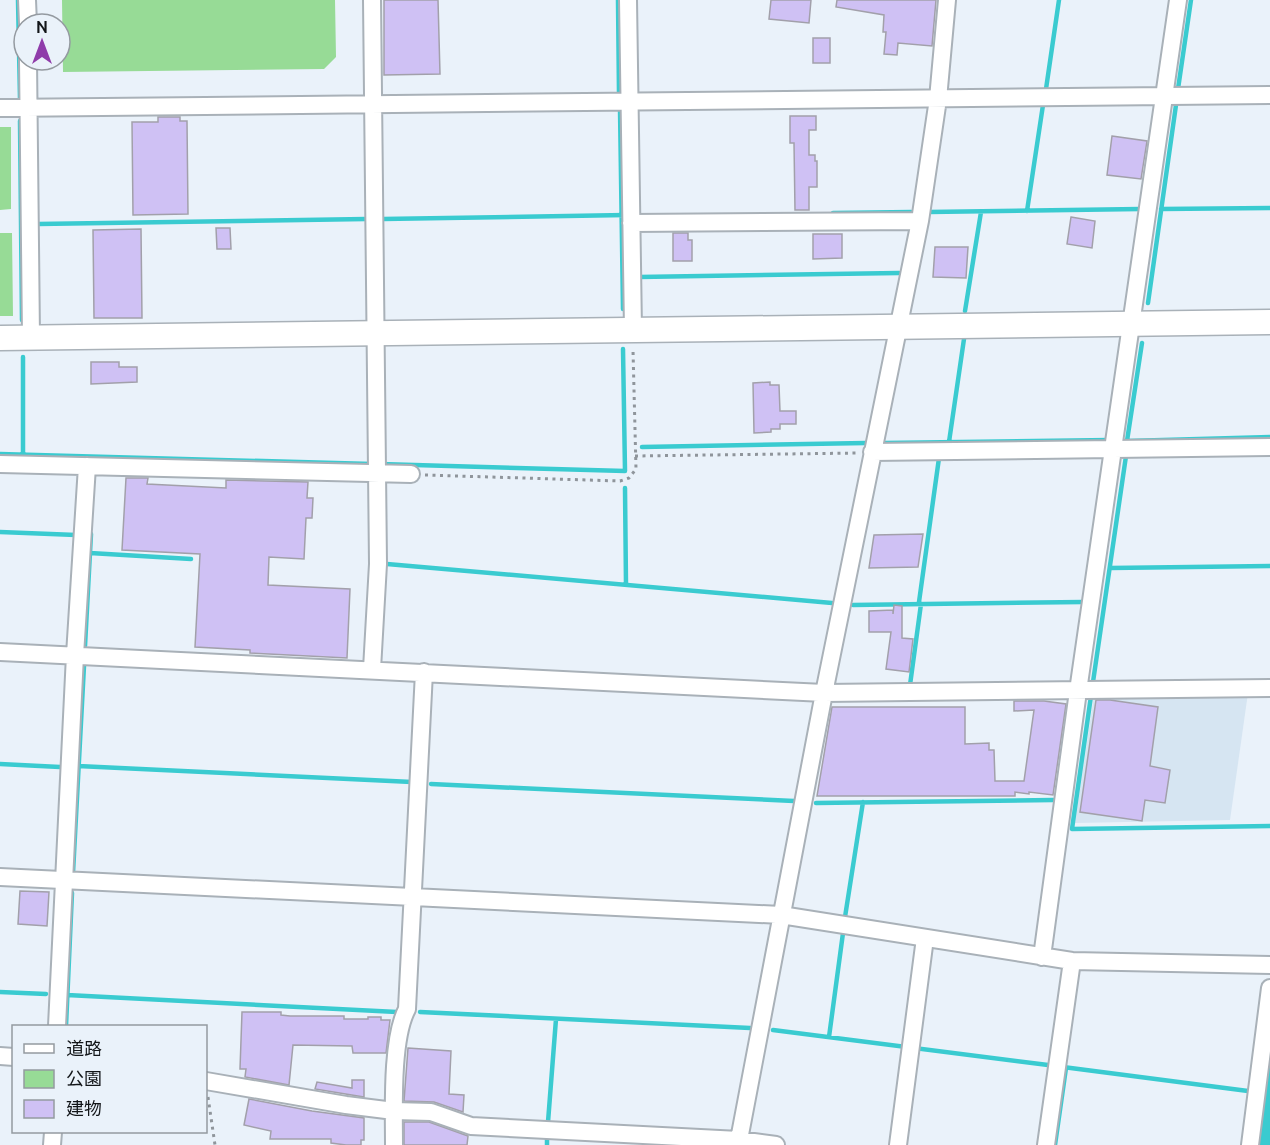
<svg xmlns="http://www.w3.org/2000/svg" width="1270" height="1145" viewBox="0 0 1270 1145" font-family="Ubuntu,'Noto Sans JP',sans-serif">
<rect width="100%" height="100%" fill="#eaf2fa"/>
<!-- built -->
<path fill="#d6e5f2" d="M1248 693 1230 820 1075 823 1094 695Z"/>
<!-- green -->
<path fill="#97db96" d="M62 0H335L336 57 324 69 63 72Z
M0 127H11V209L0 210Z
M0 233H12L13 316H0Z"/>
<!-- water -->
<path fill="#3acbd0" d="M1270 1059V1145H1259Z"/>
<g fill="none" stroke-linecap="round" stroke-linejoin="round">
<!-- stream -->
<path stroke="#3acbd0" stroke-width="4.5" d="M18 0 20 99
M618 0 619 94
M1046 89 1059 0
M1178 89 1191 0
M620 109 623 309
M20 121 22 320
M1161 209 1270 208
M1027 211 1043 105
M929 212 1140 209
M833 213 911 212
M383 219 626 215
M38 224 366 219
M639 277 899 273
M1148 303 1176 105
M965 311 981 212
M1142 343 1127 441 1270 437
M23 357V455
M949 442 964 339
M884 443 1110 440
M642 447 866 443
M0 454 372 464
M380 464 625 471 623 349
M625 488 626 585
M0 532 76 535
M90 553 191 559
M387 564 832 603
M1110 568 1270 566
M919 602 939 458
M853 605 1083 602
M85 646 91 534
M1093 682 1126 456
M910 685 921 604
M1091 696 1072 829 1270 826
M0 764 60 767
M78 766 412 782
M431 784 794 801
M816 803 1053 800
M73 873 84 666
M845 917 863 802
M0 992 46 994
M67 995 397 1012
M420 1012 750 1028
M66 1026 72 893
M773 1030 1048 1065
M829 1037 843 933
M1063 1067 1248 1091
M548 1122 556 1019
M547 1145V1137
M1055 1145 1066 1068"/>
</g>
<!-- building -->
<path fill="#cfc1f4" stroke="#a2a0aa" stroke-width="1.5" d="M384 0H438L440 74 384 75Z
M771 0H811L809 23 769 19Z
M837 0H936L932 46 898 43 897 55 884 54 886 32H883L884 15 836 7Z
M813 38H830V63H813Z
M790 116H816V130H809V155H815V161H817V187H809V210H795L794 143H790Z
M158 117H180V121H187L188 214 133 215 132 122H158Z
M1112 136 1147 141 1141 179 1107 175Z
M1071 217 1095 221 1092 248 1067 244Z
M216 228H230L231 249H217Z
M141 229 142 318H94L93 230Z
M673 233H688V240H692V261H673Z
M813 234H842V258L813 259Z
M935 247H968L966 278 933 277Z
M91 362H119V367H137V382L91 384Z
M770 382V385H779L780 411H796V424H780V429H771V432L754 433 753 383Z
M126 478H148L147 484 226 488V480L308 482 307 498H313L312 518H306L304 559 269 557 268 585 350 589 347 658 250 653V650L195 647 200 554 122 550Z
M923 534 918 567 869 568 874 535Z
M894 605 902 606V638L913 639 909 672 886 669 891 632H869V611L893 610V614Z
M1096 700H1110L1158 707 1150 766 1170 770 1165 803 1145 800 1142 821 1080 812Z
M1014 701H1044L1066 704 1053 795 1029 792V794L1015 792V796H817L832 707H965V744L989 743V750H994L995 781H1024L1034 710 1014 711Z
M20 891 49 892 47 926 18 924Z
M242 1012H281V1015L290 1016H344V1019H368V1017H381V1020H390L386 1053H353L352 1046 293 1045 289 1085 245 1077 246 1069H240Z
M408 1048 451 1051 449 1094 464 1095 463 1112 434 1102 404 1101Z
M352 1080H364V1097L315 1089 317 1082 352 1088Z
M249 1099 312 1111 364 1118V1140H361V1145H346L331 1143V1139H270L271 1131 244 1125Z
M404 1122H429L468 1136 467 1145H404Z"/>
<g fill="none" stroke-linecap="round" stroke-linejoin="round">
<defs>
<path id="street" d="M27 0 28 24
M372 0 378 564 372 669
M628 0 633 330
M28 60 31 337
M0 108 1270 95
M631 223 920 221
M872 452 1270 447
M0 464 411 474
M0 652 824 693 1270 688
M0 877 781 915 1072 961 1270 965
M1042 957 1078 691 1178 0
M57 1026 75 655 87 466
M0 1056 14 1057
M206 1081 346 1105 394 1111 431 1112 471 1126 739 1140 776 1145
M52 1145 53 1132
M394 1145C394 1110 391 1039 407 1009L424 672
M738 1145 824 693 920 221 938 99 947 0
M898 1145 925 938
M1046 1145 1072 961
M1250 1145 1270 988"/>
<path id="secondary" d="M0 338 1270 322"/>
</defs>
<!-- street casing -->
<use href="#street" stroke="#a9b1b8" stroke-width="20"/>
<!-- secondary casing -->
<use href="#secondary" stroke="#a9b1b8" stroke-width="27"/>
<!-- path -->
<path stroke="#8f959b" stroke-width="3" stroke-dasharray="3 4.5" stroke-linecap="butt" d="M635 456 859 453
M425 475 620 481 629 478 636 469 633 350
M208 1097 215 1145"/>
<!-- street -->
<use href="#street" stroke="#fff" stroke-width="16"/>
<!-- secondary -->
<use href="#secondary" stroke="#fff" stroke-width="24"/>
</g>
<!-- legend -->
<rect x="12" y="1025" width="195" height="108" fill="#eaf2fa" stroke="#949aa0" stroke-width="1.5"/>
<rect x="24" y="1044" width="30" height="9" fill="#ffffff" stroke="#949aa0" stroke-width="1.5"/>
<text x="66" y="1055" font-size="18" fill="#121518">道路</text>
<rect x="24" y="1070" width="30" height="18" fill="#97db96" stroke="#949aa0" stroke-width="1.5"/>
<text x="66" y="1085" font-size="18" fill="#121518">公園</text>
<rect x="24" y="1100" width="30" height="18" fill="#cfc1f4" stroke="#949aa0" stroke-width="1.5"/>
<text x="66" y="1115" font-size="18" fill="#121518">建物</text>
<!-- north arrow -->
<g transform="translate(42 42)"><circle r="28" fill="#eaf2fa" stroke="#949aa0" stroke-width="1.5"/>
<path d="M0-4.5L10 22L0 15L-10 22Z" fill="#8f3caa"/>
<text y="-9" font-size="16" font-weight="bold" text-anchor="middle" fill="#121518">N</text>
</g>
</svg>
